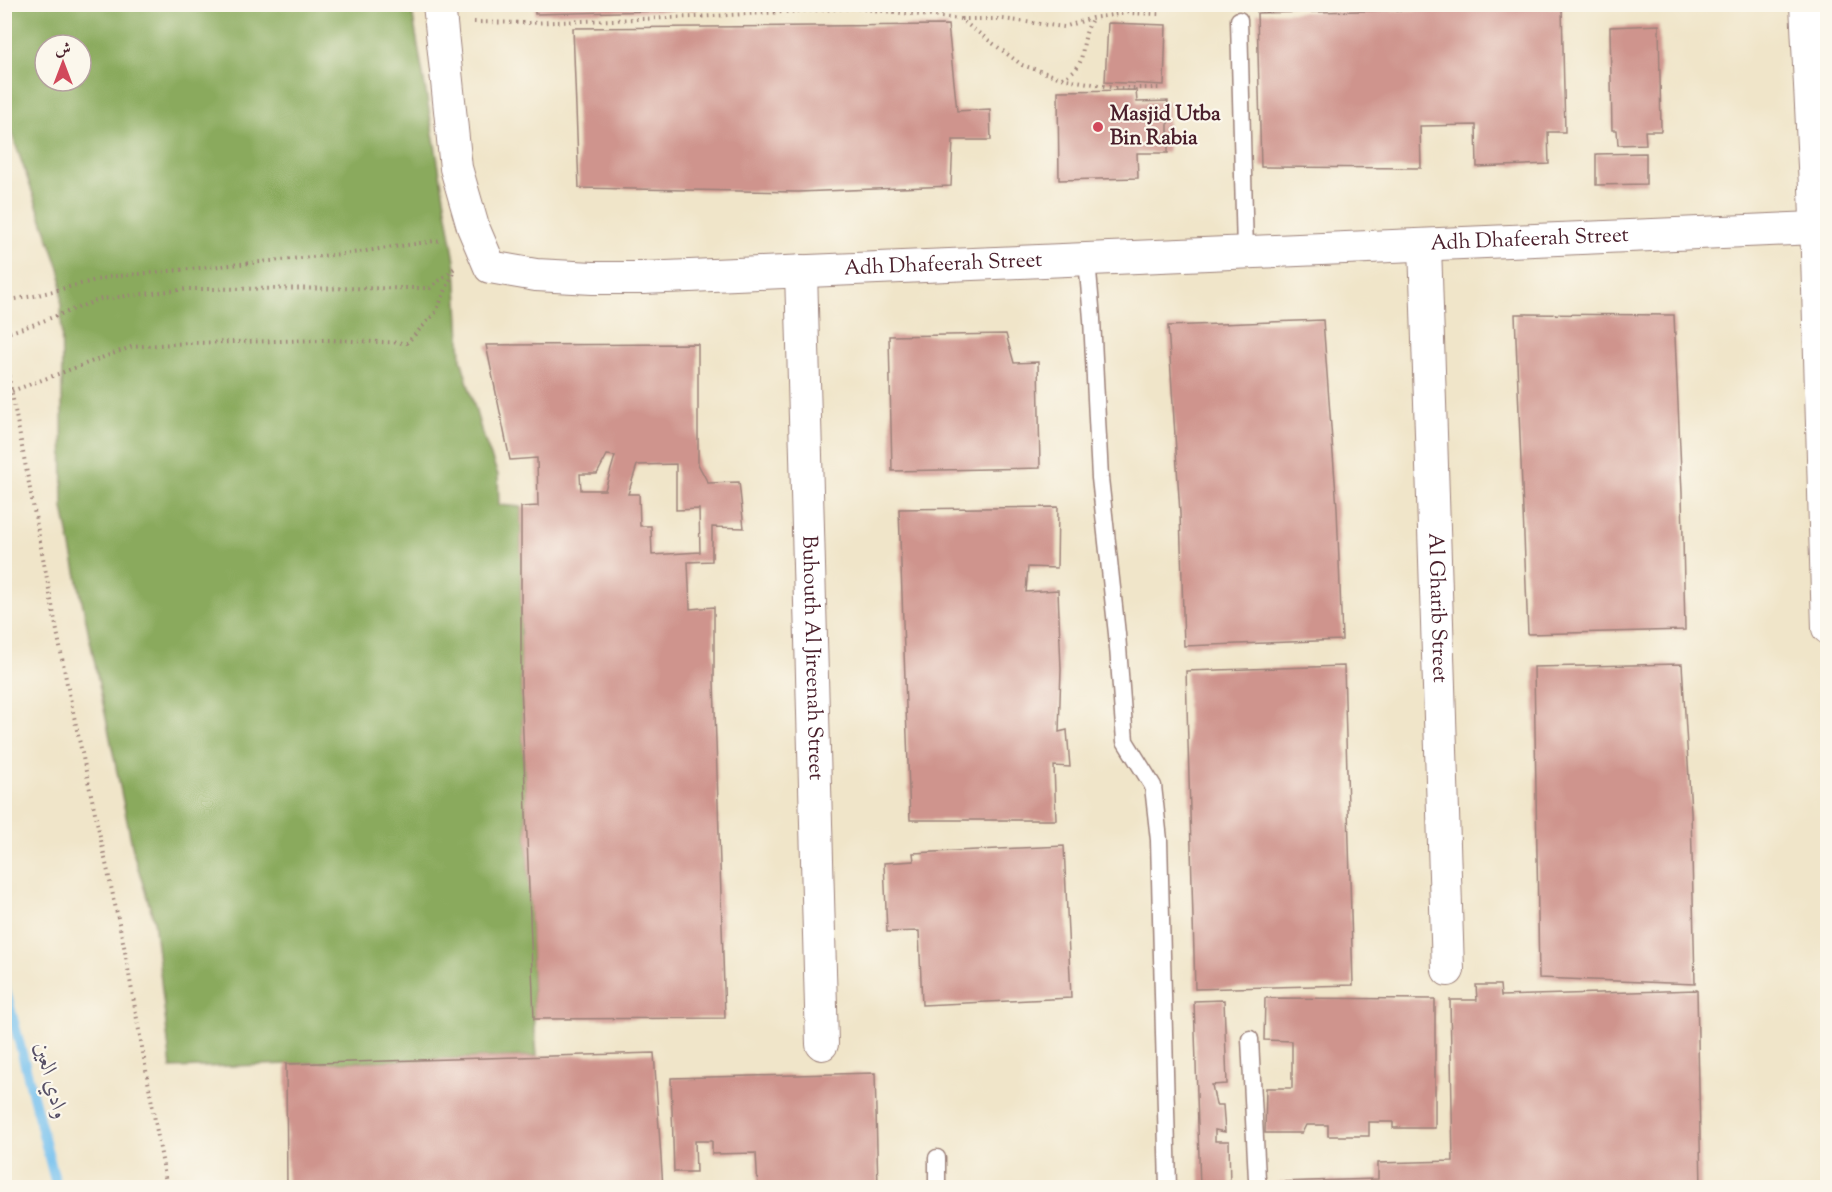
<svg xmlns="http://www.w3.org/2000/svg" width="1832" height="1192" viewBox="0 0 1832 1192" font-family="'Sorts Mill Goudy',Amiri,serif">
<rect width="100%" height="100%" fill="#fbf7ec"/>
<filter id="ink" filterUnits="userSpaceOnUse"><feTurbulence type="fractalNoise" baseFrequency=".0167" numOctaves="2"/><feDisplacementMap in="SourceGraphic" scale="12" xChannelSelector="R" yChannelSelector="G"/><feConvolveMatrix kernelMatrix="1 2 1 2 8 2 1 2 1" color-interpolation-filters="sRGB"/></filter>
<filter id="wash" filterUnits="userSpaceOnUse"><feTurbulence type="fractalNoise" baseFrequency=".008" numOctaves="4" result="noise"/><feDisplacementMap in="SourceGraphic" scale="24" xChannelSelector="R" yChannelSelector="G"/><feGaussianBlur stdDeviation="1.35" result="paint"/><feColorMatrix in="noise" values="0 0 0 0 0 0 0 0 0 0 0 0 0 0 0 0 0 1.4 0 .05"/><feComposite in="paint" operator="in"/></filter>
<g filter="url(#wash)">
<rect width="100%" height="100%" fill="#f0e5c9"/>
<!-- forest -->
<path fill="#8aaa5d" stroke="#6a6444" stroke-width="1.5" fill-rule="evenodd" d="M8 4 411 5 456 267 461 359 482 433 498 475 499 505 521 507V683L534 1019 537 1056 171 1068 154 920 134 855 63 508 61 274 5 114 4 12ZM45 45H81V81H45Z"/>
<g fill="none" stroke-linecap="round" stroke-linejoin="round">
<!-- stream -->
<path stroke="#76c1ef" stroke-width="10" d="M4 984 57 1188"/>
</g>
<g id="blocks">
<!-- building -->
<path fill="#cf948d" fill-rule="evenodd" d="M535 4H696V10L535 14Z
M880 5H1043V8L880 9Z
M1562 7 1565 132H1548L1549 164 1477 167 1476 125 1420 126 1421 168 1261 167 1257 13Z
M1108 23 1166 25 1164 85 1105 82Z
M948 25 957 111 990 109 991 140H953L951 186 798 192 579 188 573 28Z
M1659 25 1661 131H1645L1646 144 1618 145 1617 130H1612L1610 27Z
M1136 90 1137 102 1168 101V153H1137L1138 178 1059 180 1058 91Z
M1646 153V184L1596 185V154Z
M1515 314 1674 315 1682 493 1685 630 1528 634Z
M1323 320 1337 508 1342 640 1184 646 1180 513 1168 326Z
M1006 334 1014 363 1038 362 1040 468 892 471 889 336Z
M698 344V464L708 483 739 482 744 528 712 527V561L688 562 690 609 714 607V681L725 1018 534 1019 521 683V507L538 506 537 458 510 460 486 345ZM607 455 615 456 605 490H581L580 474H597ZM676 464V510L699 509 700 552 652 555 651 526H640L639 494H628L637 465Z
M1058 507 1057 568 1028 567 1026 592 1058 590 1061 669 1059 732 1067 730 1070 767 1054 766 1056 820H910L899 509Z
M1682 664 1691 812 1695 984 1539 978 1534 667Z
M1344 666 1353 985 1195 989 1186 671Z
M1064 846 1071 998 922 1005 919 931 887 932 884 863 914 861 913 853Z
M1476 985H1500L1501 996 1697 990 1701 1188H1279L1278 1182 1378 1179V1163L1453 1161 1450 1000H1477Z
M1265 998 1435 999V1128H1393V1122H1369V1136H1328V1125H1306L1302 1133H1265L1266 1088H1292V1041L1264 1040Z
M1224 1000 1227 1084 1212 1085 1216 1105H1223L1225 1132 1215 1130V1141H1229L1230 1188H1200L1194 1001Z
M654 1053 663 1188H287L286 1064Z
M875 1073 878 1188H758L756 1153 712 1154V1141H695L696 1172H674L671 1078Z"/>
</g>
</g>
<g filter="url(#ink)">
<use href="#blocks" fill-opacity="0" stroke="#9d827a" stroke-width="1.5"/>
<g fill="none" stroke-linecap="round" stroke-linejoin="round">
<defs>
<path id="service" d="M1239 20 1245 252
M1087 259 1092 319 1100 478 1117 634 1125 741 1153 786 1159 840 1168 1188
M1250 1039 1257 1179 1260 1188
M937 1158V1188"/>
<g id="minor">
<path id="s1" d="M439 4 456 168 473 227 490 267 536 275 593 278H643L1815 228"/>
<path d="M1806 4 1815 187 1828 628"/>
<path id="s2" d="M1425 245 1448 970"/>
<path id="s3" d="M801 271 822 1044"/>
</g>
</defs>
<!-- service casing -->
<use href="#service" stroke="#9d827a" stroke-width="19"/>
<!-- minor casing -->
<use href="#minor" stroke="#9d827a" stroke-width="34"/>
<!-- path -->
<path stroke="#9d827a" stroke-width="4" stroke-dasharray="1.5 4.5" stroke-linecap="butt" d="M961 19H1003L1064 27 1092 18 1125 13 1160 14
M474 22 528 23 694 17 854 8 960 19 1022 65 1061 78 1115 88H1161
M1062 78C1085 67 1080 58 1085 38 1086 31 1089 25 1092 19
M4 301 34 296 108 277 352 253 442 240
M4 334 32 325 101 299 187 289 430 288 456 267
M4 352 67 684 124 946 167 1188
M12 391 131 347 188 343 325 340 407 343 436 312 454 271"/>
<!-- service -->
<use href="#service" stroke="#fff" stroke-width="16"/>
<!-- minor -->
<use href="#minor" stroke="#fff" stroke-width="32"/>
</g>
</g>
<!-- markers -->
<circle fill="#d1495b" stroke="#fbf7ec" stroke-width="2" cx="1098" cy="127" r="6"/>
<g text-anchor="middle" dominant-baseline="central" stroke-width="4.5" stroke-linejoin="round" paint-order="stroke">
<!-- poi labels -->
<g font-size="21" font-weight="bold" fill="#4a1f2b" stroke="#fbf7ec" text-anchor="start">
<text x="1110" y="115">Masjid Utba<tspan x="1110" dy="24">Bin Rabia</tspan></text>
</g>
<!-- street labels -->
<g font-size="21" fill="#4a1f2b" stroke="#fbf7ec">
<text stroke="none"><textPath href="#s1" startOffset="1311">Adh Dhafeerah Street</textPath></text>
<text stroke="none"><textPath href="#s1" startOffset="724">Adh Dhafeerah Street</textPath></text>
<text stroke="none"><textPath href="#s2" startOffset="363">Al Gharib Street</textPath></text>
<text stroke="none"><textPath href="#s3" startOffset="387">Buhouth Al Jireenah Street</textPath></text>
</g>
<!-- water labels -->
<g font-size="22" font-style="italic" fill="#575066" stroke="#fbf7ec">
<text transform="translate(50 1081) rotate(75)">وادي العين</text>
</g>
</g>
<!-- margin -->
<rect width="1832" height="1192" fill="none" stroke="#fbf7ec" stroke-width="24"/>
<!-- north arrow -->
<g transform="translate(63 63)"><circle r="28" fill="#fbf7ec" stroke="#b4a19f" stroke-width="1.5"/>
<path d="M0-4.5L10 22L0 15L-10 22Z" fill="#d1495b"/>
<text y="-9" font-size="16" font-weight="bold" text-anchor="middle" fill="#4a1f2b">ش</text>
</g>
</svg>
